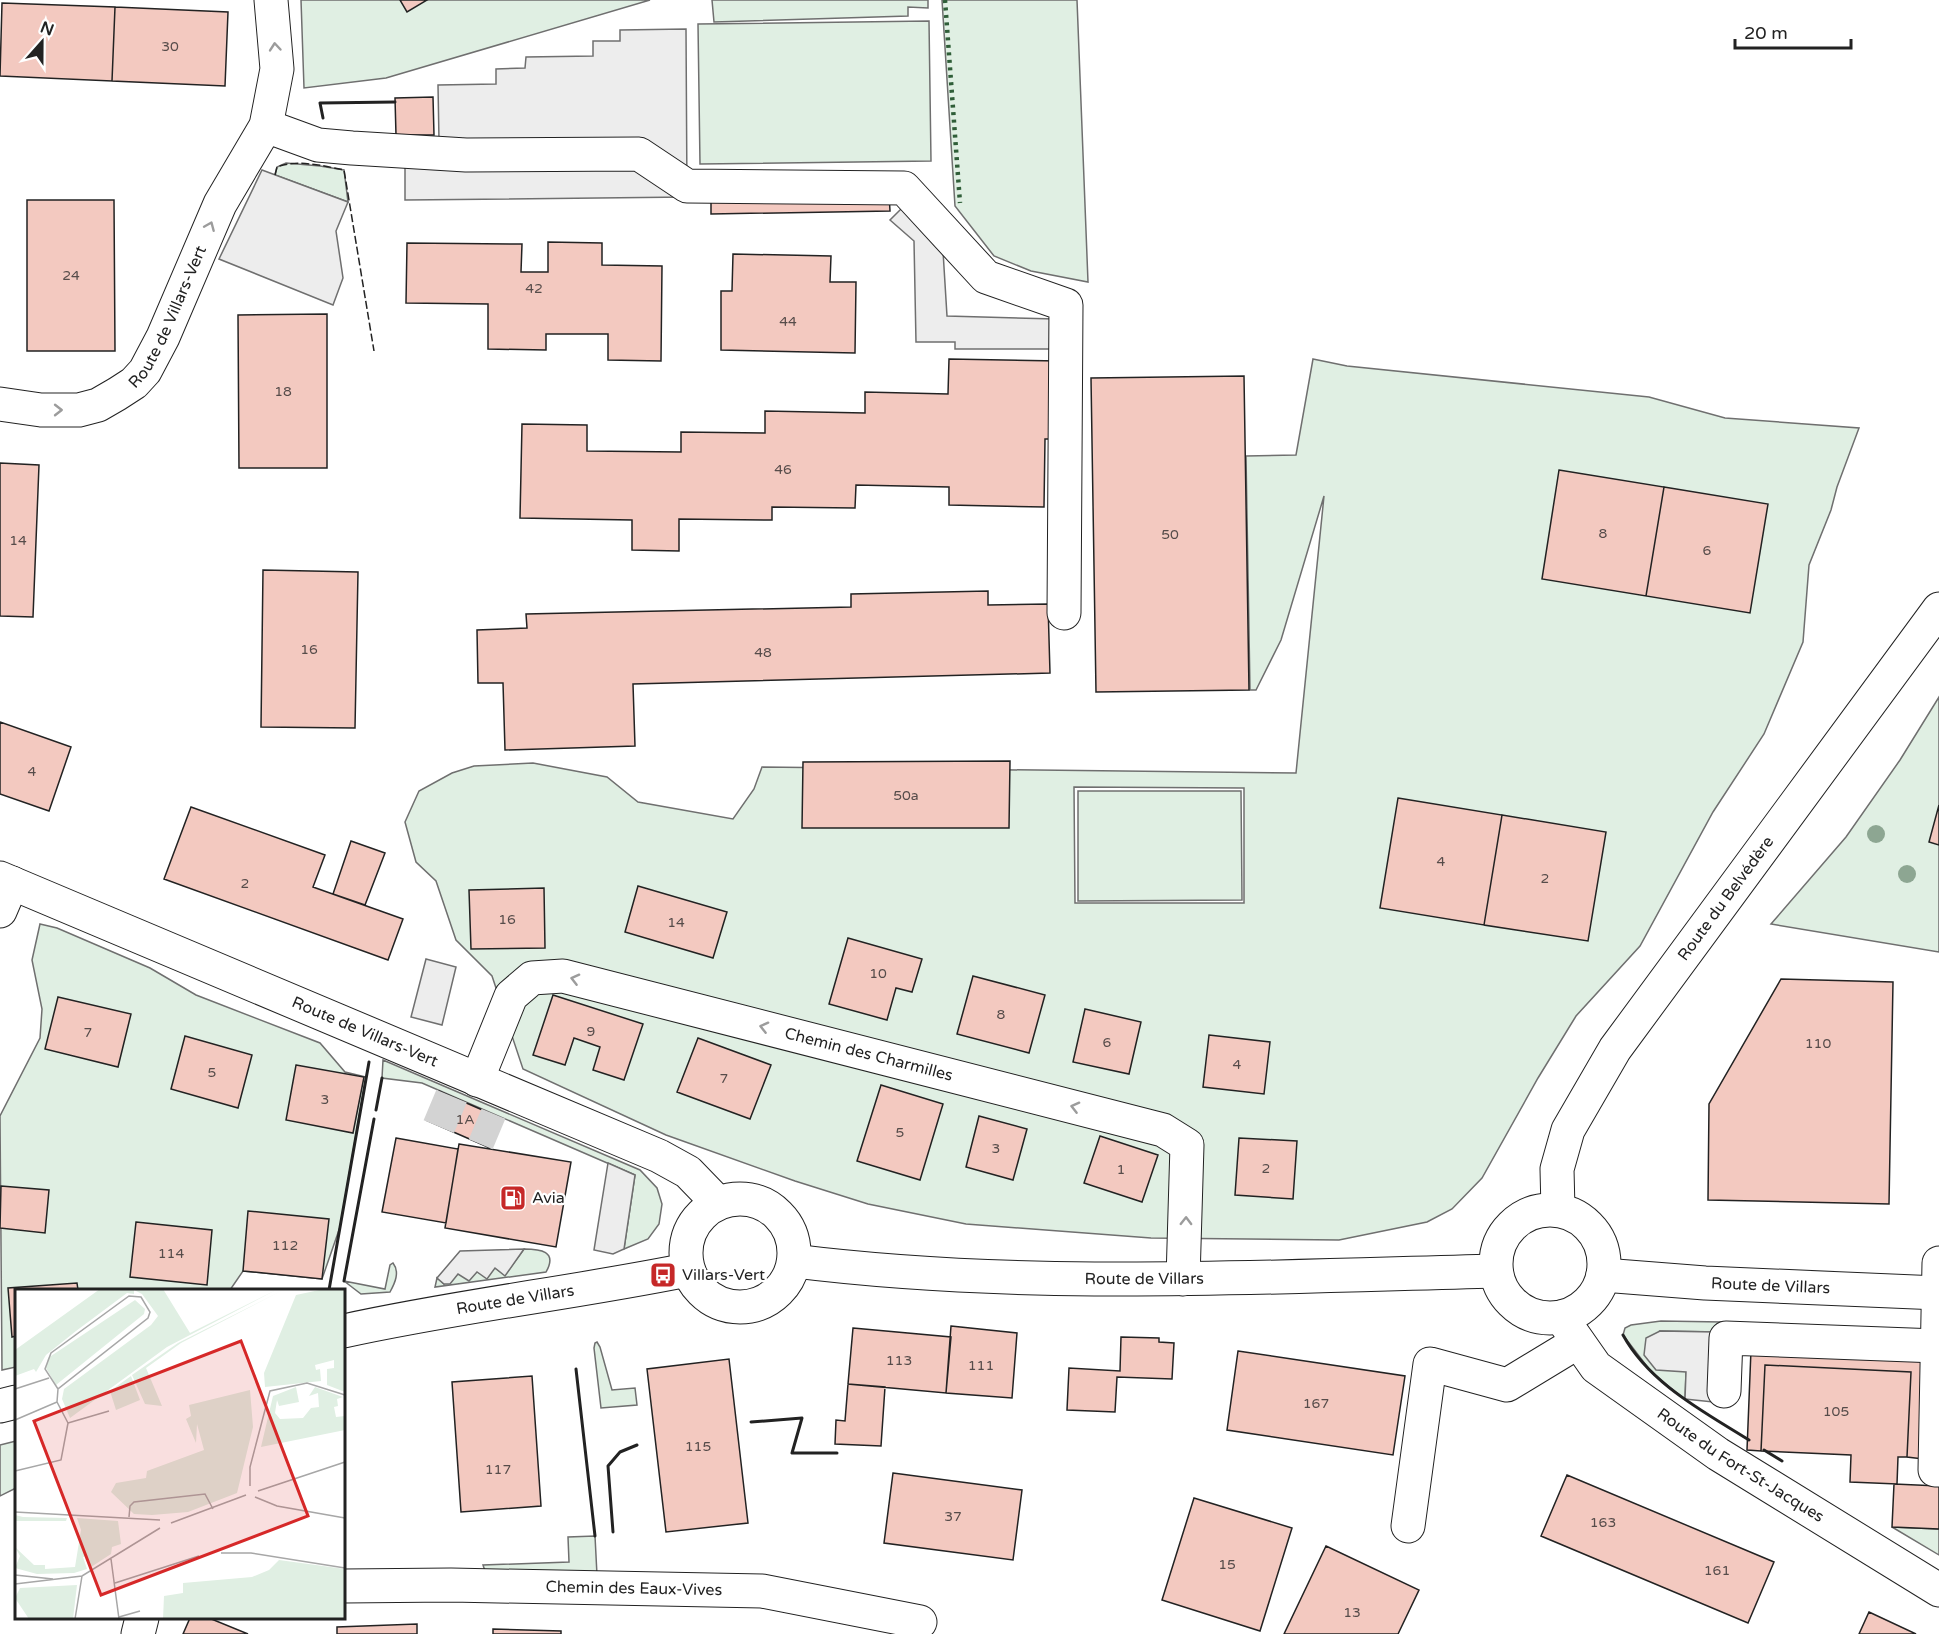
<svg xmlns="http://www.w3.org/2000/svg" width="1939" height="1634" viewBox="0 0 1939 1634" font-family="'Varela Round',sans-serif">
<rect width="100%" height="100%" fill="#fff"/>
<!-- green -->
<path fill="#e0efe3" stroke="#6f6f6f" stroke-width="1.5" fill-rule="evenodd" d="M301 0H650L386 78 304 88Z
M712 0H928V8L908 7V16L714 22Z
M942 0H1077L1088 282 1031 271 994 256 955 206Z
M929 21 931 161 700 164 698 24Z
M286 163 320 166 344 170 348 202 275 175 277 167Z
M1313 359 1347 366 1649 397 1725 418 1859 428 1837 487 1831 510 1809 565 1803 642 1764 734 1713 812 1640 946 1576 1016 1538 1078 1482 1178 1452 1209 1427 1222 1339 1240 1151 1238 966 1224 868 1204 795 1181 666 1135 523 1069 492 976 456 940 436 881 416 862 405 822 419 791 452 773 474 766 533 763 607 777 638 802 733 819 754 789 762 767 1296 773 1324 496 1281 640 1256 690H1250L1246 456 1296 455ZM1074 787 1244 788V903H1075Z
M1939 697V952L1771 924 1846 837 1900 760Z
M1078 791H1241L1242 900 1078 901Z
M40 924 57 928 150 968 196 995 320 1043 345 1072 366 1077 340 1227 322 1279 243 1271 230 1290H16V1367L2 1370 0 1116 40 1038 42 1009 32 960Z
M383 1060 640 1170 657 1188 662 1204 659 1224 648 1239 624 1249 635 1175 422 1083 382 1078Z
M524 1249C540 1249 558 1251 546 1272L435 1287 437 1278 444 1284 458 1274 495 1268 505 1275Z
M393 1263C400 1272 395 1283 390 1292L361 1294 344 1281 385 1289 390 1265Z
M1661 1321 1722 1322V1332L1660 1331 1686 1372 1685 1399 1652 1373 1623 1335 1625 1328 1631 1325Z
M597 1342 600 1347 612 1390 635 1388 637 1405 601 1408 594 1348 595 1343Z
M16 1441V1488L0 1496V1445Z
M1892 1527 1939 1529V1555Z
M595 1536 597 1575 485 1571 483 1565 569 1562 568 1537Z"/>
<!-- parking -->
<path fill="#ededed" stroke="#6f6f6f" stroke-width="1.5" d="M686 29 687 197 405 200V141H439L438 85 496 84V69L525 68 526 57 593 56V41H620V30Z
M262 170 348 202 336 231 343 278 333 305 219 259Z
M902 208 943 251 947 316 1055 319 1056 349H955V342H916L914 241 890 220Z
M426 959 456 967 442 1025 411 1017Z
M608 1163 635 1175 624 1249 613 1254 594 1250Z
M524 1249 505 1276 495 1268 487 1279 477 1272 469 1281 458 1274 450 1284H444L437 1278 460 1251Z
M1660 1331 1715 1332 1713 1402 1685 1399 1686 1372 1656 1370 1644 1355 1646 1338Z"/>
<!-- building -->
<path fill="#f3c9c0" stroke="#222" stroke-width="1.5" d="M400 0H427L407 12Z
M2 3 115 7 112 81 0 76Z
M115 7 228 12 225 86 112 81Z
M433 97 434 135H396L395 98Z
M889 194 890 211 711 214V197Z
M27 200H114L115 351H27Z
M548 242 602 243V265L662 266 661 361 608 360V334H546V350L488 349V304L406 303 407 243 522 244 521 272H548Z
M733 254 831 256 830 282H856L855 353 721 350V291H732Z
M327 314V468H239L238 315Z
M949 359 1058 361 1057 439H1045L1044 507 949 505V487L856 485 855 508 772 507V520L679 519V551L632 550V520L520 518 522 424 587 425V451L681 452V432L765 433V411L865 413V392L948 394Z
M1244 376 1249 690 1096 692 1091 378Z
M0 463 39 465 33 617 0 616Z
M1559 470 1664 487 1646 596 1542 579Z
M1664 487 1768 504 1750 613 1646 596Z
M263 570 358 572 355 728 261 727Z
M988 591V605L1048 604 1050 673 633 684 635 746 505 750 503 683H478L477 630 527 628 526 614 851 607V594Z
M0 722 71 747 49 811 0 794Z
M1010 761 1009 828H802L803 762Z
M1398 798 1502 815 1484 925 1380 908Z
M1939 805V845L1929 842Z
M191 807 325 855 313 887 403 919 388 960 164 879Z
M1502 815 1606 832 1588 941 1484 925Z
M351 841 385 853 365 905 333 894Z
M638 886 727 912 713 958 625 932Z
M544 888 545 948 471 949 469 890Z
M848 938 922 959 912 992 896 988 887 1020 829 1004Z
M973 976 1045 995 1029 1053 957 1034Z
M1781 979 1893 982 1889 1204 1708 1200 1709 1104Z
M553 995 643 1024 624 1080 593 1070 600 1047 574 1038 565 1065 533 1055Z
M58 997 131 1014 118 1067 45 1049Z
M1085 1009 1141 1022 1129 1074 1073 1062Z
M1209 1035 1270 1042 1264 1094 1203 1087Z
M185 1036 252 1055 238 1108 171 1089Z
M698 1038 771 1065 750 1119 677 1092Z
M296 1065 364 1077 353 1133 286 1120Z
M881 1085 943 1104 920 1180 857 1161Z
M439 1091 503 1119 490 1148 426 1120Z
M979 1116 1027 1129 1013 1180 966 1167Z
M1100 1136 1158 1155 1142 1202 1084 1183Z
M396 1138 458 1149 446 1223 382 1212Z
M1239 1138 1297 1141 1293 1199 1235 1195Z
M459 1144 571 1162 556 1247 445 1228Z
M1 1186 49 1190 45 1233 0 1228Z
M248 1211 329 1219 322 1279 243 1271Z
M136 1222 212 1230 207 1285 130 1277Z
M77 1283 78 1290H16V1336L12 1337 8 1288Z
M951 1326 1017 1333 1012 1398 946 1393Z
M853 1328 951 1337 946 1393 848 1384Z
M1121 1337 1159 1338V1342L1174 1343 1172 1379 1117 1377 1115 1412 1067 1410 1069 1368 1120 1371Z
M1751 1350 1927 1357 1923 1459 1907 1457 1911 1372 1765 1365 1761 1451 1747 1450Z
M1238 1351 1405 1376 1393 1455 1227 1430Z
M729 1359 748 1523 666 1532 647 1369Z
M1765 1365 1911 1372 1907 1457H1898L1897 1484 1850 1482 1851 1455 1761 1451Z
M532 1376 541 1506 461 1512 452 1382Z
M848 1384 885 1387 881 1446 835 1444 836 1420 845 1421Z
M893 1473 1022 1490 1013 1560 884 1543Z
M1567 1475 1774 1562 1748 1623 1541 1536Z
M1894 1484 1939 1486V1529L1892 1527Z
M1194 1498 1292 1528 1260 1631 1162 1600Z
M1326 1546 1419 1590 1398 1634H1284Z
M1869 1612 1916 1634H1859Z
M190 1618H209L248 1634H183Z
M417 1624V1634H337V1627Z
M493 1629 561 1631V1634H493Z"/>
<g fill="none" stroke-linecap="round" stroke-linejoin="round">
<!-- minor-tunnel -->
<path stroke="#d3d3d3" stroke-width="33" stroke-dasharray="33 16" stroke-linecap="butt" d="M430 1105 499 1134"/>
<defs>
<g id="minor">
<path d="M266 126 318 145 352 148 466 155 639 154 687 186 904 188 986 277 1066 305 1064 613"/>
<path id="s1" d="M0 404 41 410H79L98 405 117 394 134 383 145 371 163 337 220 204 266 126 277 69 271 0"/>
<path id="s2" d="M0 878 659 1156 688 1172 718 1203"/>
<path d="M0 911 12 883"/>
<path id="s3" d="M477 1080 511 996 532 978 563 976 1163 1130 1187 1145 1183 1279"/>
<path id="s4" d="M1558 1210 1557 1169 1568 1130 1615 1049 1939 609"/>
<path d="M1939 1263 1935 1470H1939"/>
<path id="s5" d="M1561 1317 1596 1367 1718 1454 1939 1590"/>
<path d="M1724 1391 1726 1338 1937 1346"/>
<path d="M1408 1526 1430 1364 1507 1385 1578 1342"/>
<path id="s6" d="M344 1586 451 1585 762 1591 920 1622"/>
<path d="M138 1634 142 1618"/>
</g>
<g id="major">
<circle cx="740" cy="1253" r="54"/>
<circle cx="1550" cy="1264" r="54"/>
<path id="s7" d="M794 1261C1027 1290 1262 1277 1496 1271"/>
<path id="s8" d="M1603 1275 1705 1283 1939 1293"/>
<path id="s9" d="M344 1331C457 1306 573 1293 687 1270"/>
<path d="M0 1406 16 1402"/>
</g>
</defs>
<!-- minor casing -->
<use href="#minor" stroke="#222" stroke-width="35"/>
<!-- major casing -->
<use href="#major" stroke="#222" stroke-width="35"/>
<!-- minor -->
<use href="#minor" stroke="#fff" stroke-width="33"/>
<!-- major -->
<use href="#major" stroke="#fff" stroke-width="33"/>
<!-- hedge -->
<path stroke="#2f5e38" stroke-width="4.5" stroke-dasharray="3 4.5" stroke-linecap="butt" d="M945 0 960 203"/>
<!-- fence -->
<path stroke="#222" stroke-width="1.5" stroke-dasharray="8 3" stroke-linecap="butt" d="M275 175 277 167C297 159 324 166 344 170L374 351"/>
<!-- wall -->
<path stroke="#222" stroke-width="3" d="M323 118 320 103 395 102
M376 1110 382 1078
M344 1281 374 1119
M329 1290 369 1062
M1623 1335C1650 1384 1703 1411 1749 1440
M576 1369 595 1536
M751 1422 802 1418 792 1453H837
M1764 1450 1782 1461
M613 1532 608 1466 620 1452 637 1445"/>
</g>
<!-- trees -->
<g fill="#8da692">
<circle cx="1876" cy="834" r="9"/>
<circle cx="1907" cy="874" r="9"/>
</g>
<!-- one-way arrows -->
<defs><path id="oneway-chevron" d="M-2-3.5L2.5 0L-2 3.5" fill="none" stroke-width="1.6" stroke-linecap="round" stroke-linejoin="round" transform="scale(1.5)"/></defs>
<g stroke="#9c9c9c">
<use href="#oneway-chevron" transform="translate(275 47) rotate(-95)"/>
<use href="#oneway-chevron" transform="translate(210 226) rotate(-67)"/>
<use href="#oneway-chevron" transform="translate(58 410)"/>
<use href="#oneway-chevron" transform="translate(575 979) rotate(-166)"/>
<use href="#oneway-chevron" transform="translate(764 1027) rotate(-166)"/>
<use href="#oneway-chevron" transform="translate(1075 1107) rotate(-166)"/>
<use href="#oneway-chevron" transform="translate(1186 1221) rotate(-89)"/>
</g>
<!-- icons -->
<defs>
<symbol id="fuel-square" viewBox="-11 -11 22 22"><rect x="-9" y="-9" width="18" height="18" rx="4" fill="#c62828" stroke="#fff"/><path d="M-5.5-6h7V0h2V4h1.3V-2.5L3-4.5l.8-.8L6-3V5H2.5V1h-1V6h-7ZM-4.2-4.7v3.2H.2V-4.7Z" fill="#fff"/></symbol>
<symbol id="bus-square" viewBox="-11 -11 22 22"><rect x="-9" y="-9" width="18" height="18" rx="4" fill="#c62828" stroke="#fff"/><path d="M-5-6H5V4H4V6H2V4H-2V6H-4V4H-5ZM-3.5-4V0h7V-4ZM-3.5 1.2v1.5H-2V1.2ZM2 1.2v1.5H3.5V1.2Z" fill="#fff"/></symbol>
</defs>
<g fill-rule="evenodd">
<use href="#fuel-square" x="498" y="1183" width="30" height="30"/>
<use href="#bus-square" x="648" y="1260" width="30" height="30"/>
</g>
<g text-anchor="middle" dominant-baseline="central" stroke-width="4.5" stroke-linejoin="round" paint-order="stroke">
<!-- number labels -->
<g font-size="14" fill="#564c4a">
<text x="170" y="46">30</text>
<text x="71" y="275">24</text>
<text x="534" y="288">42</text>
<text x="788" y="321">44</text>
<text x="283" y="391">18</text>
<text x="783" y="469">46</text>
<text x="1603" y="533">8</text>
<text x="1170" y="534">50</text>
<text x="18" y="540">14</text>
<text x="1707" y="550">6</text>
<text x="309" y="649">16</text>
<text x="763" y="652">48</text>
<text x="32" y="771">4</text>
<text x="906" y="795">50a</text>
<text x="1441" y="861">4</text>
<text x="1545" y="878">2</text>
<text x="245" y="883">2</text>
<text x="507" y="919">16</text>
<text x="676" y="922">14</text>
<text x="878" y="973">10</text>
<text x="1001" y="1014">8</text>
<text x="591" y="1031">9</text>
<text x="88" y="1032">7</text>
<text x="1107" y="1042">6</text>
<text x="1818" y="1043">110</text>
<text x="1237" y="1064">4</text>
<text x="212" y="1072">5</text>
<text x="724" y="1078">7</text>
<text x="325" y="1099">3</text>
<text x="465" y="1119">1A</text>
<text x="900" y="1132">5</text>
<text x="996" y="1148">3</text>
<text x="1266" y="1168">2</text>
<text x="1121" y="1169">1</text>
<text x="285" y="1245">112</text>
<text x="171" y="1253">114</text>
<text x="899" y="1360">113</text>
<text x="981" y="1365">111</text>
<text x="1316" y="1403">167</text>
<text x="1836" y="1411">105</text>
<text x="698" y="1446">115</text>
<text x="498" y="1469">117</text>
<text x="953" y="1516">37</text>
<text x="1603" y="1522">163</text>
<text x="1227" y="1564">15</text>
<text x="1717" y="1570">161</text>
<text x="1352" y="1612">13</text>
</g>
<!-- street labels -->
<g font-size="16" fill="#222" stroke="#fff">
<text stroke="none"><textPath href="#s1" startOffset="216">Route de Villars-Vert</textPath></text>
<text stroke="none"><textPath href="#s4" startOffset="362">Route du Belvédère</textPath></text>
<text stroke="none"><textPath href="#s2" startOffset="396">Route de Villars-Vert</textPath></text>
<text stroke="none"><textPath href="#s3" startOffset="465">Chemin des Charmilles</textPath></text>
<text stroke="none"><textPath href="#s7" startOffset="351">Route de Villars</textPath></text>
<text stroke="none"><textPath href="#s8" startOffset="168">Route de Villars</textPath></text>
<text stroke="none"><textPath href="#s9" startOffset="174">Route de Villars</textPath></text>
<text stroke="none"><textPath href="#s5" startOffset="236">Route du Fort-St-Jacques</textPath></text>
<text stroke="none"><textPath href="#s6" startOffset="290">Chemin des Eaux-Vives</textPath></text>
</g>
<!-- poi labels -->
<g font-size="16" fill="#222" stroke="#fff" text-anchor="start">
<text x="532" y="1198">Avia</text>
<text x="682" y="1275">Villars-Vert</text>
</g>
</g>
<!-- overview -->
<g transform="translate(15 1289)">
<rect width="330" height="330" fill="#fff"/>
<path d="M85 0H148L175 44 263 0 152 58 55 129 47 110 49 100 136 36 143 27 127 5 119 1V5L112 4 61 42 31 66 21 83 19 80 0 87V61ZM270 0 166 54 131 79 147 117 130 115 117 86 163 54ZM309 0H330V103L312 96V80L319 79V71L300 76 301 81 305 80 306 92 250 98 249 84 281 6ZM120 11 130 20 129 25 41 96 31 79 33 69ZM116 87 125 111 101 121 95 102ZM281 98 284 113 264 117 262 111 260 124 265 130 288 129 296 119 304 118 303 104 294 107 300 98 328 108 322 110 323 117 319 118 321 128 330 127V141L246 158 258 107ZM235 101 238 138 222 204 173 223 137 226 119 225 96 203 101 194 131 189 132 182 189 161 182 135 181 154 171 130 176 127 174 116ZM0 226 8 228 52 229 51 232H0ZM62 229 103 232 106 255 97 258 96 265 76 278 71 267 68 268 72 280 59 284 22 285 0 279 5 267 0 258 19 276H30V280L60 278 66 241ZM264 271 330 280V330H148L149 307 168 304V294L237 288 254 281ZM62 296 58 330H14L0 309 5 299Z" fill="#e0efe3"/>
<path fill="none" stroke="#a7a7a7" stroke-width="1.5" d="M0 100 34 89M42 113 43 100 133 29 135 23 126 8 114 7 36 64 30 80 43 100M0 131 42 113 53 134 46 171 0 182M53 134 94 122M235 197V178L255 102 292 94 330 106M243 202 330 173M240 208 262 217 330 229M0 223 145 231M114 228 115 217 119 213 190 205 198 220M156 234 231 206M206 264H236L330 279M96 270 104 330M0 286 38 290M100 294 184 267M0 295 67 287 145 239M104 328 125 322M60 330 67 287"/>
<path fill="#d62828" fill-opacity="0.15" stroke="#d62828" stroke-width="3" d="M226 52 293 227 86 306 19 132Z"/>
<rect width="330" height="330" fill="none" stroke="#222" stroke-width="3"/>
</g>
<!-- north arrow -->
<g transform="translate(42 42) rotate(21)" stroke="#ffffff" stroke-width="4.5" paint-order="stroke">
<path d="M0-4.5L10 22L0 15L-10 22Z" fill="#222222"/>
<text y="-9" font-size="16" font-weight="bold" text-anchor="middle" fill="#222222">N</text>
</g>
<!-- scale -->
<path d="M1735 39v9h116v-9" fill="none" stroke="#222222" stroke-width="3"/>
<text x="1744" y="39" font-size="18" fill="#222222" stroke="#ffffff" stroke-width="4.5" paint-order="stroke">20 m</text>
</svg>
